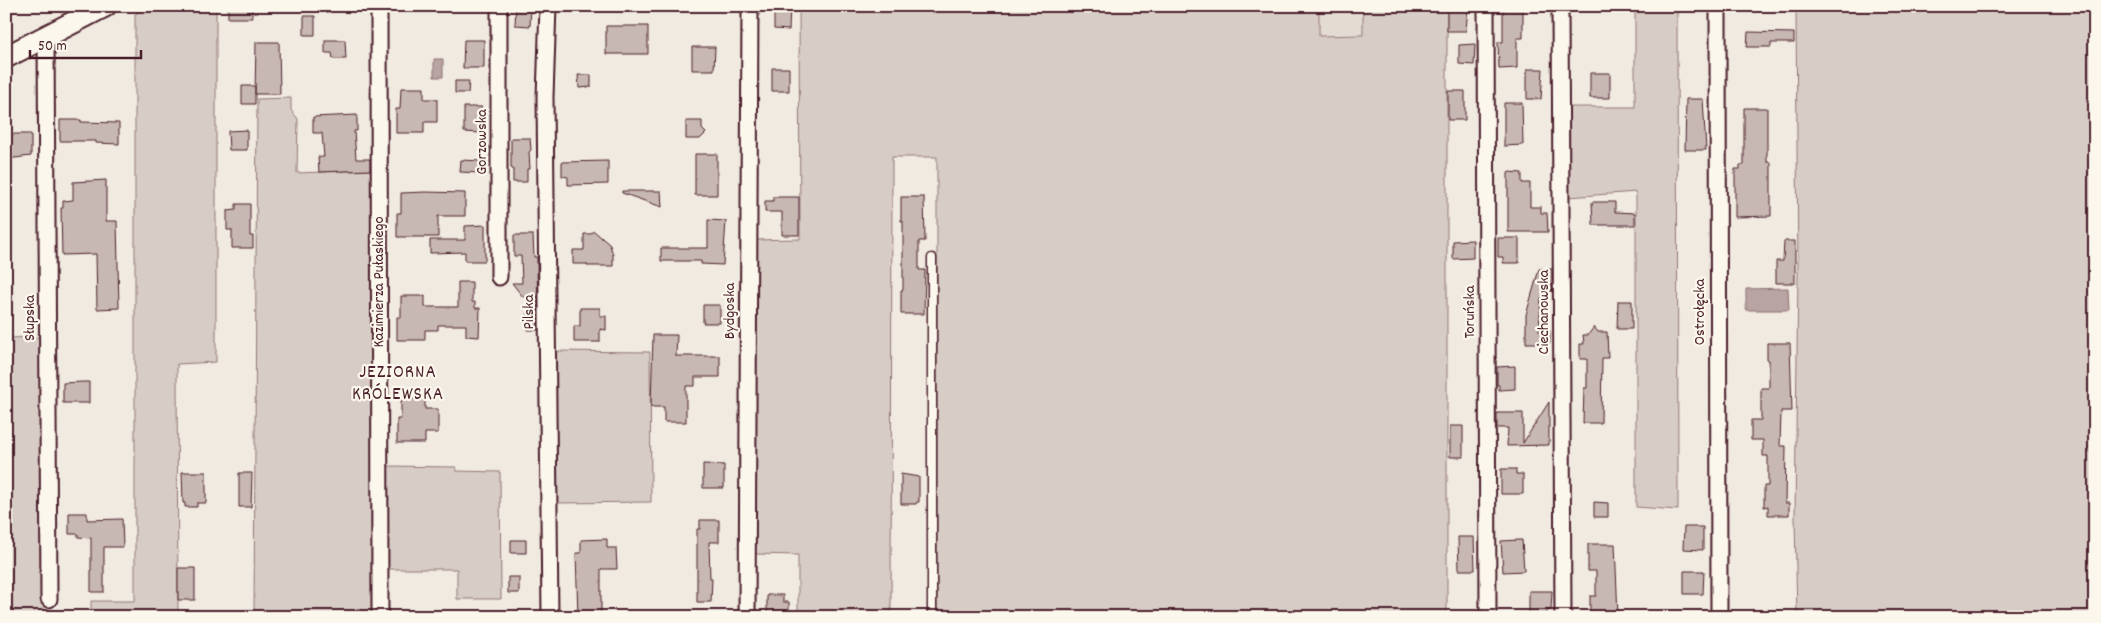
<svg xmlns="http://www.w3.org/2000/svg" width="2101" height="623" viewBox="0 0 2101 623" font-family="Dekko,sans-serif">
<rect width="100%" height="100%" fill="#f0eae0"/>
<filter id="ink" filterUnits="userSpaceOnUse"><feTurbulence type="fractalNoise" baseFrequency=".02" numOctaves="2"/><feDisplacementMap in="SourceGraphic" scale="10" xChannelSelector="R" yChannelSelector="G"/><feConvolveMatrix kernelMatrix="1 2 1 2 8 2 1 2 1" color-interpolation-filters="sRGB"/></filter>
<g filter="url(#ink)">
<!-- built -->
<path fill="#e4dbd2" d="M1319 6H1363V35L1319 36Z"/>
<!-- green -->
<path fill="#d8ccc6" stroke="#917678" d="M149 6H216V362L177 364 178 617H91V601H135V14Z
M799 6H1319V36L1363 35V6H1447V617H937V157H892L891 617H798V555L754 554 753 240 800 239Z
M1635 6H1677L1678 510 1636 507V192L1568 197V107H1635Z
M1796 6H2095V617H1797L1795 518 1798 274Z
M291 98V110L298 119 297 173 373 170V617H254L257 99Z
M44 337V617H6V338Z
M552 351 650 352 651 502 557 503Z
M386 466 456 467V471L500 472 501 599H457V569H386Z"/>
<!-- water -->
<path fill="#b8a4a2" stroke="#8c6f72" d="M434 59H443V77H434Z
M1788 288 1789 310H1746V289Z"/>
<!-- building -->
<path fill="#c8b8b3" stroke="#4a1f2b" d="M228 6H252V18H228Z
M516 6H531L530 26 515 25Z
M774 6H790L789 30 774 29Z
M1447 6H1468L1466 31H1447Z
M1503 6H1523V38H1517V68L1499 69 1498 42H1503Z
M304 16H315V35H304Z
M606 26H648V54H606Z
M1748 32 1794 33V43H1771V47H1747Z
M325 40H345L346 59H333L332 53H325Z
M464 40H484V68H463Z
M256 42H279L280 94H255Z
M1475 44 1474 65 1459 64V45Z
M692 47H715L714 70H692Z
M772 68H789V91H772Z
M1527 69H1543L1541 99H1527Z
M1590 73H1610V98H1590Z
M578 75H591V87L579 88Z
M455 81H469L468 93H455Z
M242 86H255V104H242Z
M401 88H424V99H437V122H424V133H396V109H400Z
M1448 91H1465V120H1448Z
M1686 99H1703L1706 150H1685Z
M1504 103H1522L1523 145 1504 146Z
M464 107H482V133L464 132Z
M1744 108H1767V162H1771V216L1735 217V169H1740V165H1744Z
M357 115V131H354L356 159H370V170L319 172 318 157H324L322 133H313V117Z
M60 120H81V122L119 123V144L96 143V141H60Z
M686 121H702V129L706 133 700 139H686Z
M247 130V150H229L228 131Z
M6 134H31V156L7 159Z
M511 138H530L531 150 529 152 530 169H527V182H513V169L511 168Z
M695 154H717V195H695Z
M461 160 481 161 480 173 460 172Z
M608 161V184L568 185V177L562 176V162Z
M1508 172 1522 173V183H1530V207H1541V213H1547L1548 232H1508Z
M106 180V221H117L119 308 97 309 96 254 62 255 61 208H63V201L73 200V182Z
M622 191H661L662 207 622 193Z
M425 192 465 193V216H438V237H397V213H401V193Z
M773 197H799V235H782V212H765V201H773Z
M901 197H924L925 241H919V270H925L924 314H901V290H903V221H901Z
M1592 202H1615V212L1635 213V225H1593Z
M236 204H250V236H253V248H232V230H227V211L236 210Z
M708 220 726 221 723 265 701 264V261H661V248H708Z
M485 225V261H465V252L430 253V240H465V226Z
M594 231 610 245 613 255V266H587V264H573V250H584V234H590Z
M514 235H533L534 257H537L538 330H528L527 297H523L512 283H522L521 256H514Z
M1498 238H1519V263H1503V257H1498Z
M1473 240V258L1453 259V241Z
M1784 241H1795V283H1776V261H1783Z
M1539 269H1552V291H1546V298H1541L1539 331H1550V343H1526V315Z
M458 282H472V302H475V308H480L479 337 466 336V325H438V330H425V340H397V317H401V296H425V307H458Z
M1618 301H1632V329H1617Z
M703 305H720V323H703Z
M580 308H600V316H606V330L600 329V342H574V326H580Z
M1594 327 1598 332H1607L1608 358H1602L1601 423H1583L1584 388H1587V359H1580V344H1584L1583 335H1588Z
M653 335H677L676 356H720V377H695V386H686V422H664V407H651Z
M1767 343H1790L1792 411H1781L1780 446H1786L1785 503H1789V515H1768V506L1764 507V486H1768V456H1763V440H1751V420H1761V388H1769V360H1767Z
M1515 366V389L1499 390V385H1497V367Z
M83 382H89V403H63V383Z
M401 399H425V409H438V433H425V443H397V419H401Z
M1549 402V445L1507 446 1508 428H1497V413H1523V443Z
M1450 426H1463V457H1450Z
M703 464 724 465V488H703Z
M1501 469H1516V474H1523V494H1501Z
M182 472H206V503H197V507H185V503H183Z
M239 473H252L251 507H239Z
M901 474 919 477V502H917L916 504H901Z
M1594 502 1608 503V517H1594Z
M69 513H87V520L122 519 123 547H104V592H91V538L78 537V534H69Z
M700 520H719V542H709L710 578H712L711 602H697V529H700Z
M1684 527H1703V550L1683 549Z
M1458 537H1474L1475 570H1459Z
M607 539V548H616L617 569H601V617H578L576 553H581V540Z
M511 540H526V553H511Z
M1520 540H1522L1524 571 1503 572 1501 541Z
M1588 544H1615L1618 616 1616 617H1590V596H1596V571H1588Z
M178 568H195V600H178Z
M1684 571H1704L1703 594H1684Z
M508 577H519V593H508Z
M1529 591H1552L1551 610H1547V617H1529Z
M767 595H783V602H789V617H767Z"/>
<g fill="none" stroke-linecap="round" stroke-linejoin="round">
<defs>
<path id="service" d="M932 617V258"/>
<path id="minor" d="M379 6 380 617
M499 6V277
M548 6 545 97 550 617
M1486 6 1488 617
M1560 6 1563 617
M1718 6 1719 617
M46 37 49 599
M747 617 750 6"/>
<path id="secondary" d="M6 57 105 6"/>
</defs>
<!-- service casing -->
<use href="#service" stroke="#4a1f2b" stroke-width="11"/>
<!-- minor casing -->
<use href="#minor" stroke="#4a1f2b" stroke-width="19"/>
<!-- secondary casing -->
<use href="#secondary" stroke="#4a1f2b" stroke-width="25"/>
<!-- service -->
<use href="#service" stroke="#fbf7ec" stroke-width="8"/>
<!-- minor -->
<use href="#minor" stroke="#fbf7ec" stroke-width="15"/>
<!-- secondary -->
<use href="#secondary" stroke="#fbf7ec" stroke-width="21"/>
</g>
</g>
<g text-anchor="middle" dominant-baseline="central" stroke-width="4.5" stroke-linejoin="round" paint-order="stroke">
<!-- street labels -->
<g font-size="16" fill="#4a1f2b" stroke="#fbf7ec">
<text transform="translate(482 142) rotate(-90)">Gorzowska</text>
<text transform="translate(379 282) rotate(-90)">Kazimierza Pułaskiego</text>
<text transform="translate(730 311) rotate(-90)">Bydgoska</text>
<text transform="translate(529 312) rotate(-90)">Pilska</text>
<text transform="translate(1470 312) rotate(-90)">Toruńska</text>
<text transform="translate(1544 312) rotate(-90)">Ciechanowska</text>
<text transform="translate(1700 312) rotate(-90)">Ostrołęcka</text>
<text transform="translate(30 318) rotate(-90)">Słupska</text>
</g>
<!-- quarter labels -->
<g font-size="19" letter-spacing="1" fill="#4a1f2b" stroke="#fbf7ec">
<text x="398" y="373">JEZIORNA<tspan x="398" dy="22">KRÓLEWSKA</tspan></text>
</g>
</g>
<!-- margin -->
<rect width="2101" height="623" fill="none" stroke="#fbf7ec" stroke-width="25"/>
<rect x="12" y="12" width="2076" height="598" fill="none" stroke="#4a1f2b" stroke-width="2" filter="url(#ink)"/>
<!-- scale -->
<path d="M30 50v8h111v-8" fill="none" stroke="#4a1f2b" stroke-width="2.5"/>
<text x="38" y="50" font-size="15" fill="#4a1f2b" stroke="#fbf7ec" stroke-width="4" paint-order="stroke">50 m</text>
</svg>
